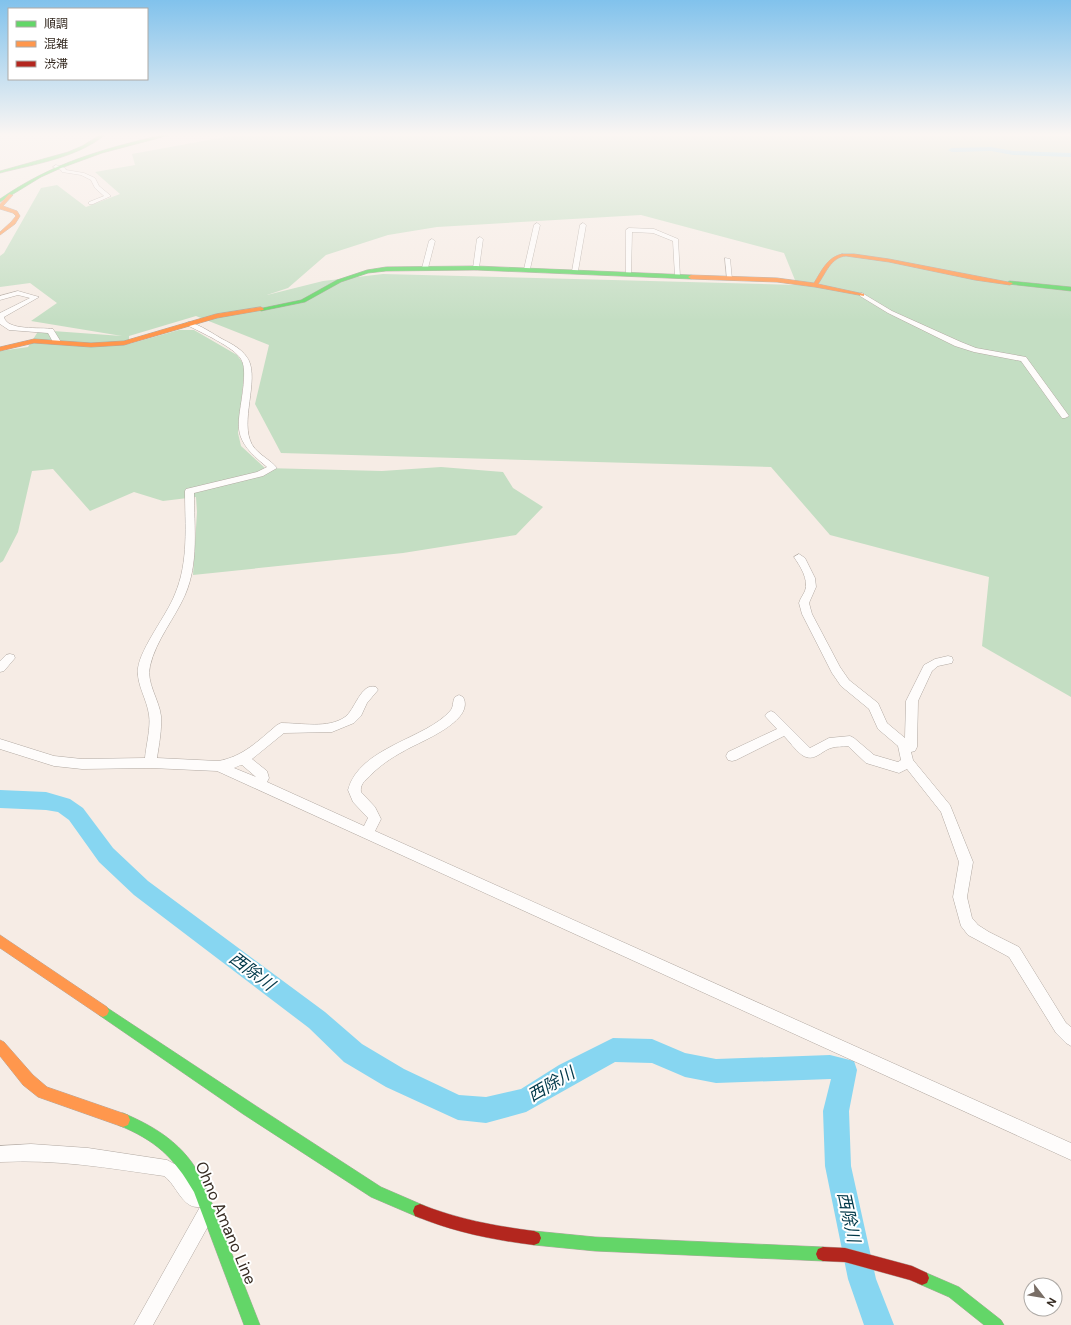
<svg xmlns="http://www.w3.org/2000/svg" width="1071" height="1325" viewBox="0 0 1071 1325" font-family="'DM Sans','Noto Sans JP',sans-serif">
<rect width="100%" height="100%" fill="#f6ece5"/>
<!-- green -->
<path fill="#c4dec3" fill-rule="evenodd" d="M236 135H1071V697L982 646 989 577 830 535 771 467 281 453 255 404 269 345 196 316 129 336V344L179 330H194L237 355 245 366 238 433 241 446 265 468 382 471 441 467 503 472 513 488 543 507 516 535 403 553 193 575 197 512 196 497 163 501 134 492 90 511 53 469 32 471 18 532 3 561 0 563V351L28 347 39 330 122 336 31 321 57 303 30 283 0 287V256L4 253 41 188 57 185 86 207 120 194 95 172 135 165 132 154ZM641 215 784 253 797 285 383 274 323 281 267 295 288 288 326 255 388 235 437 227Z"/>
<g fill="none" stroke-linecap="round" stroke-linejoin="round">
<!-- river -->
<path fill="#87d6f1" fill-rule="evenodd" d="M991 147 1013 151 1071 153V157L1013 155 991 151 952 152 948 150 952 148Z
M0 790 46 792 70 799 83 808 113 848 148 881 325 1012 362 1044 404 1069 459 1095 486 1097 521 1089 559 1065 613 1038 652 1039 685 1053 716 1059 830 1055 854 1061 857 1070 849 1111 851 1166 876 1279 894 1325H864L848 1279 825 1166 823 1111 831 1079 716 1083 685 1077 652 1063 615 1062 526 1112 486 1123 458 1120 386 1087 344 1062 309 1028 134 895 99 862 69 820 58 812 46 810 0 808Z"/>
<defs>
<path id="street" d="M56 165 65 168 66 170 84 173 95 178 99 186 111 196 93 204H89V202L104 196 95 188 91 180 81 175 62 172 61 170 53 167Z
M537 223 540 225 530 269 527 271 524 269 534 225Z
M583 223 586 225 578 271 575 273 572 271 580 225Z
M629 228 654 229 678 239 680 277 675 276 673 241 653 233 632 232 631 273 626 274V230Z
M480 237 483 239 479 268 476 270 473 268 477 239Z
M432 239 435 241 428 268 423 269 422 268 429 241Z
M725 258 730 259 732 279 727 278Z
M18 291 39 297 4 317C7 331 40 327 53 329L61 342 60 344H54L48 333 9 330 0 324V313L30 298 18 295 0 300V296Z
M862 293 892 311 961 342 976 348 1026 357 1069 416 1065 418H1062L1021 361 974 352 955 346 888 313 860 296V294Z
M189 322C201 325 213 334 224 340 232 344 241 349 246 356 261 374 241 416 250 440 254 453 269 458 277 468L263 476 194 493C194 527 199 563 185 595 175 618 156 640 150 666 146 683 159 699 161 716 162 729 159 745 157 758L218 761C243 757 259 740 277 725L281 723C301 723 328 729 345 717 355 710 361 682 376 687L378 690 367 703 361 716 354 723 332 732 284 733 252 759 267 771 269 778 267 782 364 826 368 818 353 802 348 790C359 747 426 739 450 711 454 707 452 702 455 697L459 695 463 697C476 721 419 742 404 751 391 758 379 766 369 777 364 781 360 785 361 792L375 807 381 819 375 831 1071 1143V1160L217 771 151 768 82 769 54 766 0 749V739L54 756 82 759 145 758C146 746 151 727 149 715 147 699 136 684 138 668 141 647 167 615 175 594 189 561 185 525 185 491L186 489 257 472 267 467C227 435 240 426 244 380 244 374 245 366 241 359 234 347 200 332 187 325V323ZM241 765H242L256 777 234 768Z
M799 554 805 558 815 578 816 587 809 603 812 614 840 667 849 680 878 703 887 723 905 738 906 701 924 665 935 659 948 656 952 657 953 660 952 663 938 666 932 671 918 701 917 747 915 751 911 752 913 760 950 805 973 862 967 897 972 918 978 925 989 932 1019 947 1066 1023 1071 1027V1046L1066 1043 1056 1033 1009 957 968 935 961 926 953 897 959 862 941 812 907 769 899 773 866 763 848 746C843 747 836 746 831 748 821 751 814 763 802 755 795 750 790 742 784 736L736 760 732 761 728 760 726 756 728 752 777 729 765 716 767 713 771 711 775 713 810 748 829 738 850 736 854 738 874 755 898 762 901 760 898 746 878 729 869 709 841 686 832 673 802 614 799 603C800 599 803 595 805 591 809 579 800 566 794 557Z
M10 654 14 655 15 658 4 671 0 672V661L6 655Z
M31 1144 88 1148 167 1160 182 1168 198 1190 207 1192 210 1198 207 1203 213 1206 216 1212 153 1325H134L200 1207C182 1209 177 1185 164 1176 109 1168 56 1159 0 1162V1146Z"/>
<path id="fast" d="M100 135H105C76 158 35 164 0 173V171L68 152 82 146Z
M162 135H170L102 153 61 168 41 177 0 202V199C52 163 102 149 162 135Z
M476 266 691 275 694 277 691 279 476 270 386 271 368 273 341 282 305 302 261 311 258 309 301 300 337 280 367 270 386 267Z
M1010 281 1071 287V291L1008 284V282Z
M103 1005 253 1104 381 1187 425 1206 427 1211 425 1216 420 1218 371 1197 243 1114 99 1015 97 1011 99 1007Z
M123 1113C161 1129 190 1149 206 1188L260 1325H244L194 1192C174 1157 155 1140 118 1125L116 1120 118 1115Z
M534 1231 595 1237 823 1247 828 1249 830 1254 828 1259 823 1261 595 1251 534 1245 529 1243 527 1238 529 1233Z
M922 1271 959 1287 1001 1320 1004 1325H984L949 1297 917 1283 915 1278 917 1273Z"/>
<path id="slow" d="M9 194 13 195 3 206 17 211 20 216 15 224 0 235V232L11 222 16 216 13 213 0 209V204Z
M842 254H854L889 259 1013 283 1010 285 975 280 889 262 846 256C831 257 826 273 818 284L864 294V296L815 287 777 282 691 279 688 277 691 275 777 278 814 283C821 272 827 257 842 254Z
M261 307 264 309 263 310 217 318 124 345 91 347 34 343 0 351V347L34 339 91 343 124 341 216 314Z
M0 935 107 1007 109 1011 107 1015 103 1017 99 1015 0 948Z
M0 1040 4 1042 33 1075 47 1087 128 1115 130 1120 128 1125 123 1127 38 1097 23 1085 0 1056Z"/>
<path id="jam" d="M420 1204C457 1219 495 1226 534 1231L539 1233 541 1238 539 1243 534 1245C493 1240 454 1232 415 1216L413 1211 415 1206Z
M823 1247 845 1248 912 1266 927 1273 929 1278 927 1283 922 1285 910 1280 845 1262 823 1261 818 1259 816 1254 818 1249Z"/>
</defs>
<!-- street casing -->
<use href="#street" stroke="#b2a9a2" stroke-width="1"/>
<!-- fast casing -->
<use href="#fast" stroke="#b2a9a2" stroke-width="1"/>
<!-- slow casing -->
<use href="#slow" stroke="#b2a9a2" stroke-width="1"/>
<!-- jam casing -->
<use href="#jam" stroke="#b2a9a2" stroke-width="1"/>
<!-- street -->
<use href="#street" fill="#fefcfb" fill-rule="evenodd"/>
<!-- fast -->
<use href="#fast" fill="#63d668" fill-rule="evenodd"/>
<!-- slow -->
<use href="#slow" fill="#ff974d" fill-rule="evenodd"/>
<!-- jam -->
<use href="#jam" fill="#b3261e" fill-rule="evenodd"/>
</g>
<!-- sky -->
<linearGradient id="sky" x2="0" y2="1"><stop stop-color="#81c2ec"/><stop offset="0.42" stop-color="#fbf6f3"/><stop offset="1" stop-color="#fbf6f3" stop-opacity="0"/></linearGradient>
<rect width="1071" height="321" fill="url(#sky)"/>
<g text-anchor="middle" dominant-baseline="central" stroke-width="4" stroke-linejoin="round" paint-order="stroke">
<!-- near-street labels -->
<g font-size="16" fill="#352a21" stroke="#fff">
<text transform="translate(226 1223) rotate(67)">Ohno Amano Line</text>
</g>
<!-- near-water labels -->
<g font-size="17" font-style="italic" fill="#003849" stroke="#fff">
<text transform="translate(252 971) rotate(37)">西除川</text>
<text transform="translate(551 1084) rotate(-30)">西除川</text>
<text transform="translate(849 1217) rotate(78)">西除川</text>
</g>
</g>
<!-- legend -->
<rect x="8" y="8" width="140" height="72" fill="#ffffff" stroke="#aeaaa6"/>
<rect x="16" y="21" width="20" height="6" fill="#63d668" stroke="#aeaaa6"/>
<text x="44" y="28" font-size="12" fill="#352a21">順調</text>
<rect x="16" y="41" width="20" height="6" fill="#ff974d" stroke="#aeaaa6"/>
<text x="44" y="48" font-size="12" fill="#352a21">混雑</text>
<rect x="16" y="61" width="20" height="6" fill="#b3261e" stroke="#aeaaa6"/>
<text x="44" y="68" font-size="12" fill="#352a21">渋滞</text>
<!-- north arrow -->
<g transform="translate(1043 1297) rotate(121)"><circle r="19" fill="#ffffff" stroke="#aeaaa6"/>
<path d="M0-3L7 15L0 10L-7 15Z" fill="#796e66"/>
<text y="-6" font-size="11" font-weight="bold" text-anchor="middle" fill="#352a21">N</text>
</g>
</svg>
